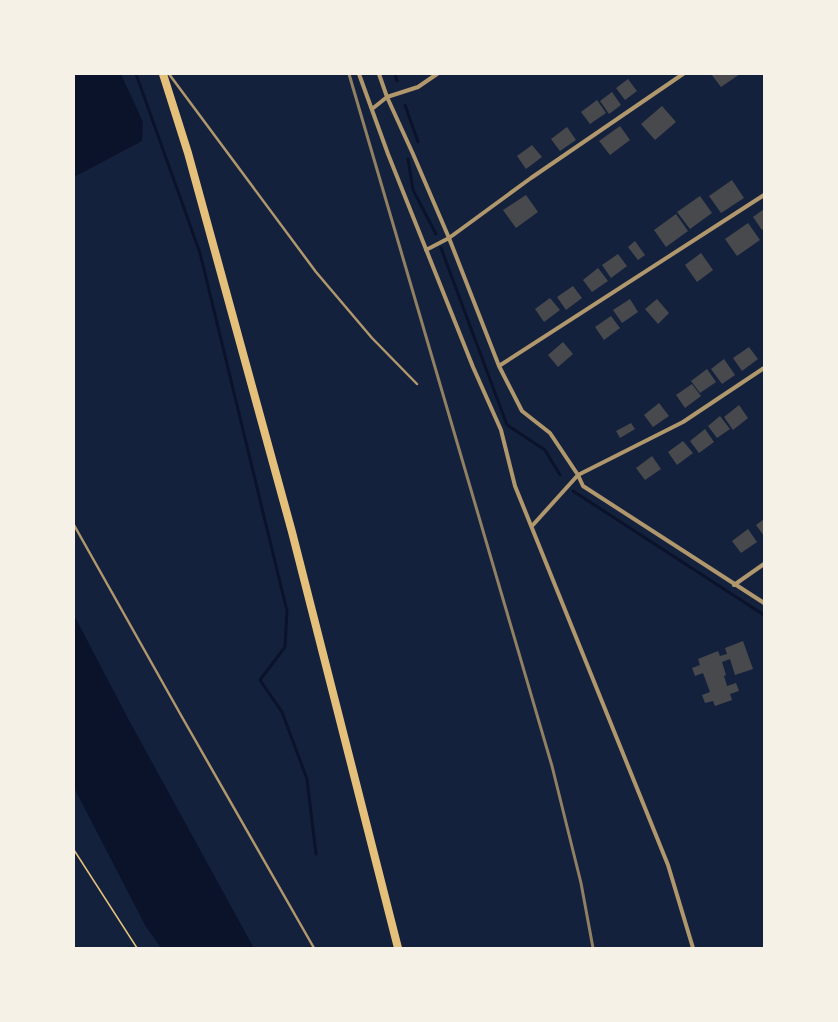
<svg xmlns="http://www.w3.org/2000/svg" width="838" height="1022" viewBox="0 0 838 1022" font-family="'PT Sans Narrow',sans-serif">
<rect width="100%" height="100%" fill="#14213d"/>
<!-- water -->
<path fill="#0b132b" d="M74 74H121L143 122 142 141 74 177Z
M74 615 130 722 254 948H161L146 927 74 788Z"/>
<g fill="none" stroke-linecap="round" stroke-linejoin="round">
<!-- stream -->
<path stroke="#0b132b" stroke-width="3" d="M136 74 200 253 287 611 285 647 260 680 282 712 307 779 316 854
M395 74 397 81
M405 105 418 142
M408 159 413 190 436 234
M441 248 507 425 545 450 560 475
M573 491 764 615"/>
</g>
<!-- building -->
<path fill="#48494c" d="M711 74H740L721 87Z
M628 79 637 91 625 100 616 88Z
M612 92 621 105 609 114 600 101Z
M597 100 606 113 590 124 581 112Z
M662 106 676 122 655 140 641 124Z
M620 126 630 140 610 155 599 141Z
M567 127 576 140 560 151 551 139Z
M532 145 542 157 526 169 517 156Z
M732 180 744 198 721 213 709 196Z
M526 195 538 212 516 228 503 210Z
M700 196 712 213 690 229 677 212Z
M764 209V228L762 230 753 217Z
M676 214 688 231 666 247 654 230Z
M748 223 760 240 737 256 725 239Z
M635 241 645 255 638 260 628 247Z
M701 253 713 270 697 282 685 265Z
M618 254 627 266 611 278 602 265Z
M598 268 608 281 592 292 583 280Z
M573 286 582 298 566 310 557 297Z
M550 298 560 310 544 322 535 309Z
M630 299 638 312 622 323 613 310Z
M657 299 669 313 658 324 645 309Z
M611 316 620 328 604 340 595 327Z
M563 342 573 354 558 367 548 355Z
M749 347 758 359 742 371 733 358Z
M724 359 735 375 722 384 711 369Z
M707 369 716 382 700 393 691 381Z
M692 384 701 396 685 408 676 395Z
M659 403 669 416 653 427 644 415Z
M739 405 748 418 733 430 724 417Z
M720 416 730 429 717 438 708 426Z
M631 423 635 429 620 438 616 431Z
M705 429 714 442 699 453 690 441Z
M683 441 693 453 677 465 668 452Z
M652 456 661 469 645 480 636 468Z
M764 519V536L756 525Z
M748 529 757 542 741 553 732 541Z
M743 641 753 669 735 675 730 659 722 662 726 675 724 676 727 686 736 683 739 691 730 694 732 700 715 706 713 701 705 703 702 695 710 692 703 673 695 676 692 668 700 665 698 659 718 651 720 656 727 654 725 648Z"/>
<g fill="none" stroke-linecap="round" stroke-linejoin="round">
<!-- path -->
<path stroke="#e5c07b" stroke-width="1.5" d="M74 850 137 948"/>
<!-- service -->
<path stroke="#b1986c" stroke-width="2.5" d="M169 74 316 272 372 338 417 384
M74 525 182 717 314 948"/>
<!-- minor -->
<path stroke="#b1986c" stroke-width="4" d="M359 74 388 154 473 367 501 430 515 486 668 865 693 948
M379 74 387 97 413 154 449 238 499 366 522 411 550 433 578 475 583 486 764 603
M372 109 387 97 418 87 437 74
M426 250 449 238 531 178 683 74
M499 366 764 195
M532 526 578 475 683 422 764 368
M734 585 764 564"/>
<!-- primary -->
<path stroke="#e5c07b" stroke-width="8" d="M163 74 188 153 292 532 398 948"/>
<!-- rail -->
<path stroke="#918062" stroke-width="3" d="M349 74 552 766 581 883 593 948"/>
</g>
<!-- border -->
<rect width="838" height="1022" fill="none" stroke="#f6f1e7" stroke-width="150"/>
</svg>
